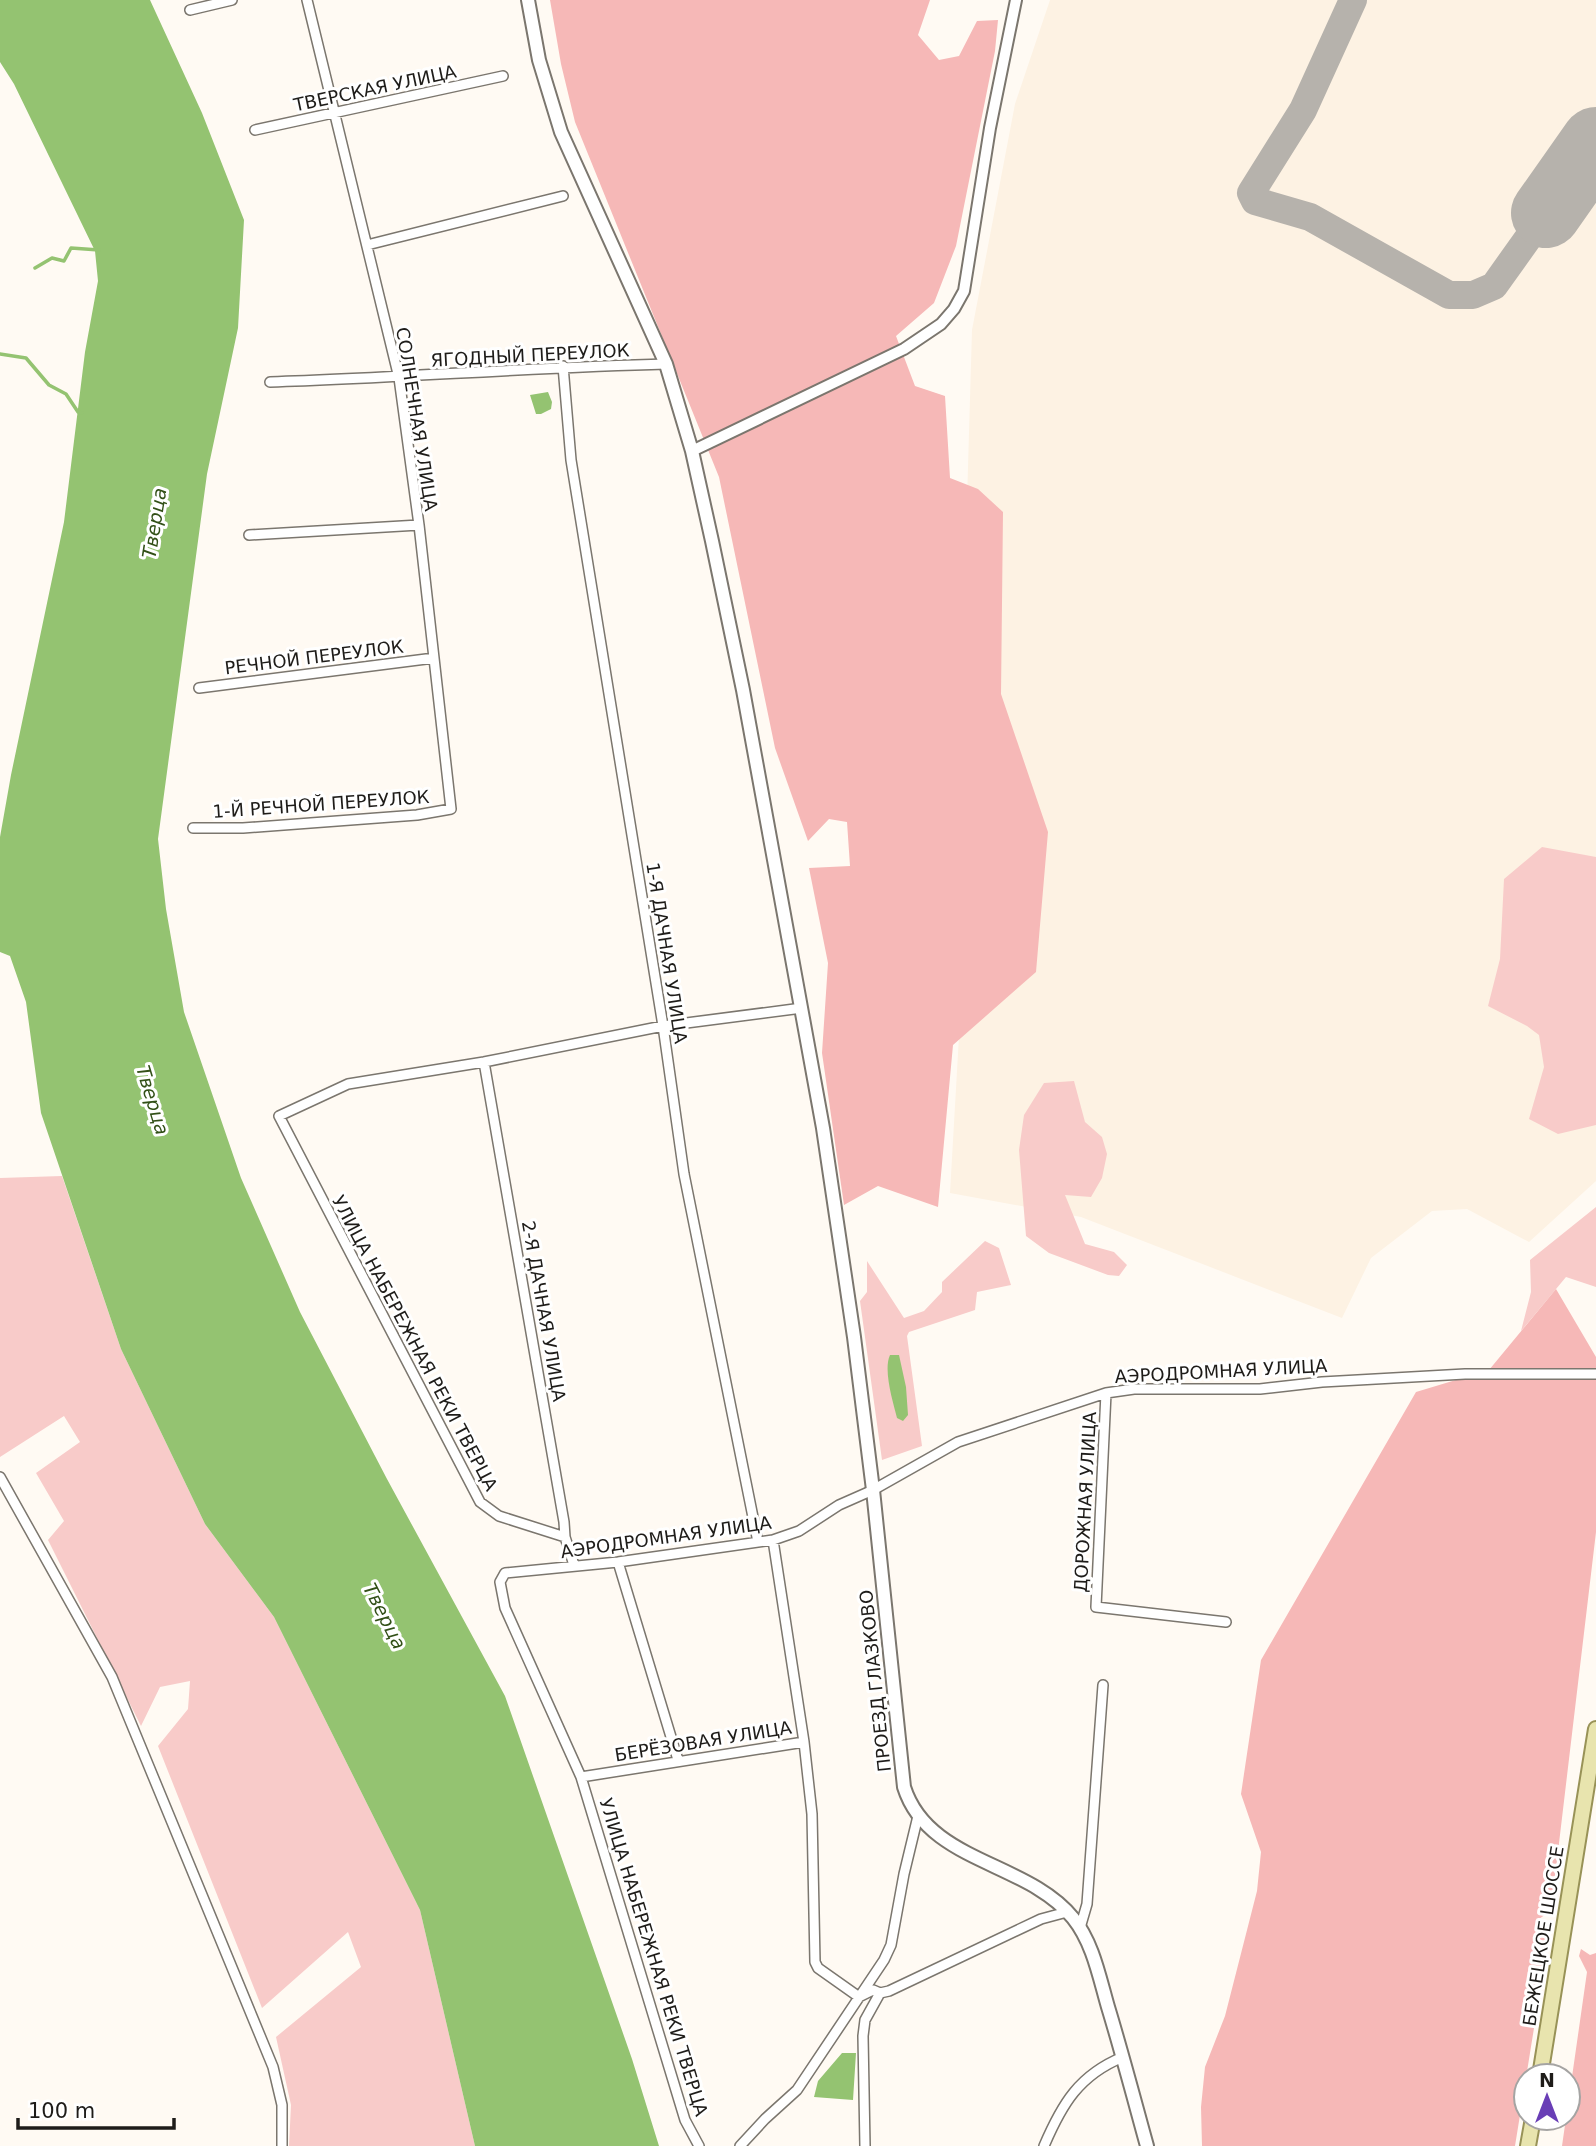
<svg xmlns="http://www.w3.org/2000/svg" width="1596" height="2146" viewBox="0 0 1596 2146" font-family="'DejaVu Sans',sans-serif">
<rect width="100%" height="100%" fill="#fffaf3"/>
<!-- built -->
<path fill="#fdf2e3" d="M1050 0H1596V1181L1529 1242 1467 1209 1432 1211 1371 1258 1342 1318 1081 1217 950 1193 964 949 965 570 972 330 1015 104Z"/>
<!-- green -->
<path fill="#f8cbc9" d="M1542 847 1596 857V1125L1558 1134 1529 1119 1544 1067 1539 1035 1527 1026 1488 1006 1500 959 1504 879Z
M1074 1081 1085 1122 1102 1137 1107 1154 1102 1178 1091 1197 1065 1195 1085 1244 1114 1252 1127 1265 1119 1276 1108 1275 1049 1253 1026 1236 1019 1150 1024 1115 1044 1083Z
M62 1176 121 1349 205 1524 274 1617 420 1910 475 2146H289L291 2105 276 2037 361 1967 348 1932 262 2008 158 1746 188 1709 190 1681 160 1687 141 1726 48 1540 64 1521 36 1473 80 1442 64 1416 0 1457V1178Z
M1596 1207V1287L1566 1277 1521 1331 1531 1292 1530 1260Z
M985 1241 999 1248 1011 1285 977 1292 975 1310 909 1332 907 1336 922 1446 882 1460 860 1301 867 1292V1261L904 1318 924 1311 942 1292V1282Z"/>
<!-- forest -->
<path fill="#f6b8b7" d="M550 0H930L918 35 939 60 959 56 977 21 998 20 995 51 956 246 934 303 896 336 915 386 945 396 950 478 978 489 1003 512 1001 694 1048 832 1036 972 953 1045 938 1207 878 1186 844 1205 822 1053 828 963 809 868 850 866 847 822 829 819 808 841 775 748 719 477 575 122 561 64Z
M1556 1289 1596 1357V1532L1552 1902 1549 1912 1539 1919 1548 1928 1549 1935 1515 2146H1202L1201 2107 1205 2067 1225 2016 1257 1891 1261 1852 1241 1794 1261 1660 1416 1392 1489 1370Z
M1581 1949 1590 1955 1596 1953V2146H1562L1566 2118H1568V2105L1587 1972 1579 1956Z"/>
<!-- water -->
<path fill="#94c371" d="M0 0H150L202 113 244 220 238 328 207 474 158 839 166 909 184 1012 241 1178 300 1312 387 1479 505 1696 632 2059 659 2146H475L420 1910 274 1617 205 1524 121 1349 41 1113 26 1002 10 956 0 952V837L11 775 64 522 85 352 98 281 95 251 14 84 0 62Z
M548 392 552 402 551 409 541 414H536L530 395Z
M890 1355H899L906 1387 908 1415 903 1421 897 1418C893 1402 883 1370 890 1355Z
M842 2053H856L853 2100 814 2097 818 2081Z"/>
<g fill="none" stroke-linecap="round" stroke-linejoin="round">
<!-- stream -->
<path stroke="#94c371" stroke-width="3.5" d="M35 268 52 258 64 261 71 248 99 250
M0 354 26 358 49 385 66 394 78 412 82 413"/>
<!-- taxiway -->
<path stroke="#b6b2ac" stroke-width="28" d="M1353 0 1303 110 1251 193 1255 201 1310 217 1449 295H1473L1494 286 1546 213"/>
<!-- runway -->
<path stroke="#b6b2ac" stroke-width="70" d="M1546 213 1596 142"/>
<defs>
<path id="minor" d="M190 10 232 0
M255 130 503 76
M367 245 563 196
M563 366 571 460 663 1026 684 1174 758 1542
M270 382C402 378 534 367 666 364
M249 535 419 525
M199 688 434 658
M193 828H243L417 815 451 809 419 525 399 378 307 0
M484 1062 564 1522 565 1537 574 1565
M1106 1393 1096 1607 1226 1622
M0 1477 112 1677 273 2067 282 2105V2146
M565 1537 499 1516 480 1502 279 1116 348 1084 484 1062 663 1026 802 1008
M773 1540 804 1742
M618 1562 678 1760
M581 1777 685 2120 699 2146
M1080 1928 1087 1904 1103 1685
M880 1993 889 1991 1041 1919 1067 1912
M740 2146 765 2119 797 2090 884 1960 891 1945 904 1874 918 1816
M865 2146 863 2036 865 2020 880 1993 873 1990 859 1997 818 1968 815 1962 812 1814 804 1742 581 1777 505 1608 500 1582 505 1573 618 1562 773 1540 799 1531 839 1505 873 1490 958 1442 1106 1393 1134 1389H1260L1322 1382 1465 1374H1596
M1044 2146C1062 2104 1079 2075 1123 2057"/>
<path id="tertiary" d="M692 451 904 349 941 324 954 309 964 291 990 128 1016 0"/>
<path id="secondary" d="M528 0 539 60 561 132 666 364 692 451 712 541 743 690 823 1128 854 1337 873 1490 904 1787C928 1863 1027 1861 1073 1918 1093 1943 1099 1976 1108 2007 1122 2053 1134 2099 1147 2146"/>
<path id="primary" d="M1540 2076 1596 1729
M1528 2146 1533 2118"/>
</defs>
<!-- minor casing -->
<use href="#minor" stroke="#7b766e" stroke-width="12"/>
<!-- tertiary casing -->
<use href="#tertiary" stroke="#7b766e" stroke-width="14"/>
<!-- secondary casing -->
<use href="#secondary" stroke="#7b766e" stroke-width="16"/>
<!-- primary casing -->
<use href="#primary" stroke="#989257" stroke-width="18"/>
<!-- minor -->
<use href="#minor" stroke="#fff" stroke-width="9"/>
<!-- tertiary -->
<use href="#tertiary" stroke="#fff" stroke-width="10"/>
<!-- secondary -->
<use href="#secondary" stroke="#fff" stroke-width="12"/>
<!-- primary -->
<use href="#primary" stroke="#e8e4ae" stroke-width="14"/>
</g>
<g text-anchor="middle" dominant-baseline="central" stroke-width="6" stroke-linejoin="round" paint-order="stroke">
<!-- street labels -->
<g font-size="18" fill="#1e1c19" stroke="#fff">
<text transform="translate(375 88) rotate(-12)">ТВЕРСКАЯ УЛИЦА</text>
<text transform="translate(530 355) rotate(-3)">ЯГОДНЫЙ ПЕРЕУЛОК</text>
<text transform="translate(417 419) rotate(81)">СОЛНЕЧНАЯ УЛИЦА</text>
<text transform="translate(314 657) rotate(-7)">РЕЧНОЙ ПЕРЕУЛОК</text>
<text transform="translate(321 804) rotate(-4)">1-Й РЕЧНОЙ ПЕРЕУЛОК</text>
<text transform="translate(667 953) rotate(81)">1-Я ДАЧНАЯ УЛИЦА</text>
<text transform="translate(544 1311) rotate(80)">2-Я ДАЧНАЯ УЛИЦА</text>
<text transform="translate(415 1343) rotate(62)">УЛИЦА НАБЕРЕЖНАЯ РЕКИ ТВЕРЦА</text>
<text transform="translate(1221 1371) rotate(-3)">АЭРОДРОМНАЯ УЛИЦА</text>
<text transform="translate(1085 1502) rotate(-87)">ДОРОЖНАЯ УЛИЦА</text>
<text transform="translate(666 1537) rotate(-8)">АЭРОДРОМНАЯ УЛИЦА</text>
<text transform="translate(875 1681) rotate(-96)">ПРОЕЗД ГЛАЗКОВО</text>
<text transform="translate(703 1741) rotate(-9)">БЕРЁЗОВАЯ УЛИЦА</text>
<text transform="translate(1543 1936) rotate(-81)">БЕЖЕЦКОЕ ШОССЕ</text>
<text transform="translate(654 1957) rotate(73)">УЛИЦА НАБЕРЕЖНАЯ РЕКИ ТВЕРЦА</text>
</g>
<!-- water labels -->
<g font-size="19" font-style="italic" fill="#325017" stroke="#fff">
<text transform="translate(154 523) rotate(-81)">Тверца</text>
<text transform="translate(153 1100) rotate(73)">Тверца</text>
<text transform="translate(385 1616) rotate(63)">Тверца</text>
</g>
</g>
<!-- north arrow -->
<g transform="translate(1547 2097)"><circle r="33" fill="#ffffff" stroke="#a5a4a3" stroke-width="2"/>
<path d="M0-5L12 26L0 18L-12 26Z" fill="#693eb6"/>
<text y="-10" font-size="19" font-weight="bold" text-anchor="middle" fill="#1e1c19">N</text>
</g>
<!-- scale -->
<path d="M18 2118v10h156v-10" fill="none" stroke="#1e1c19" stroke-width="3.5"/>
<text x="28" y="2118" font-size="21" fill="#1e1c19" stroke="#ffffff" stroke-width="5" paint-order="stroke">100 m</text>
</svg>
